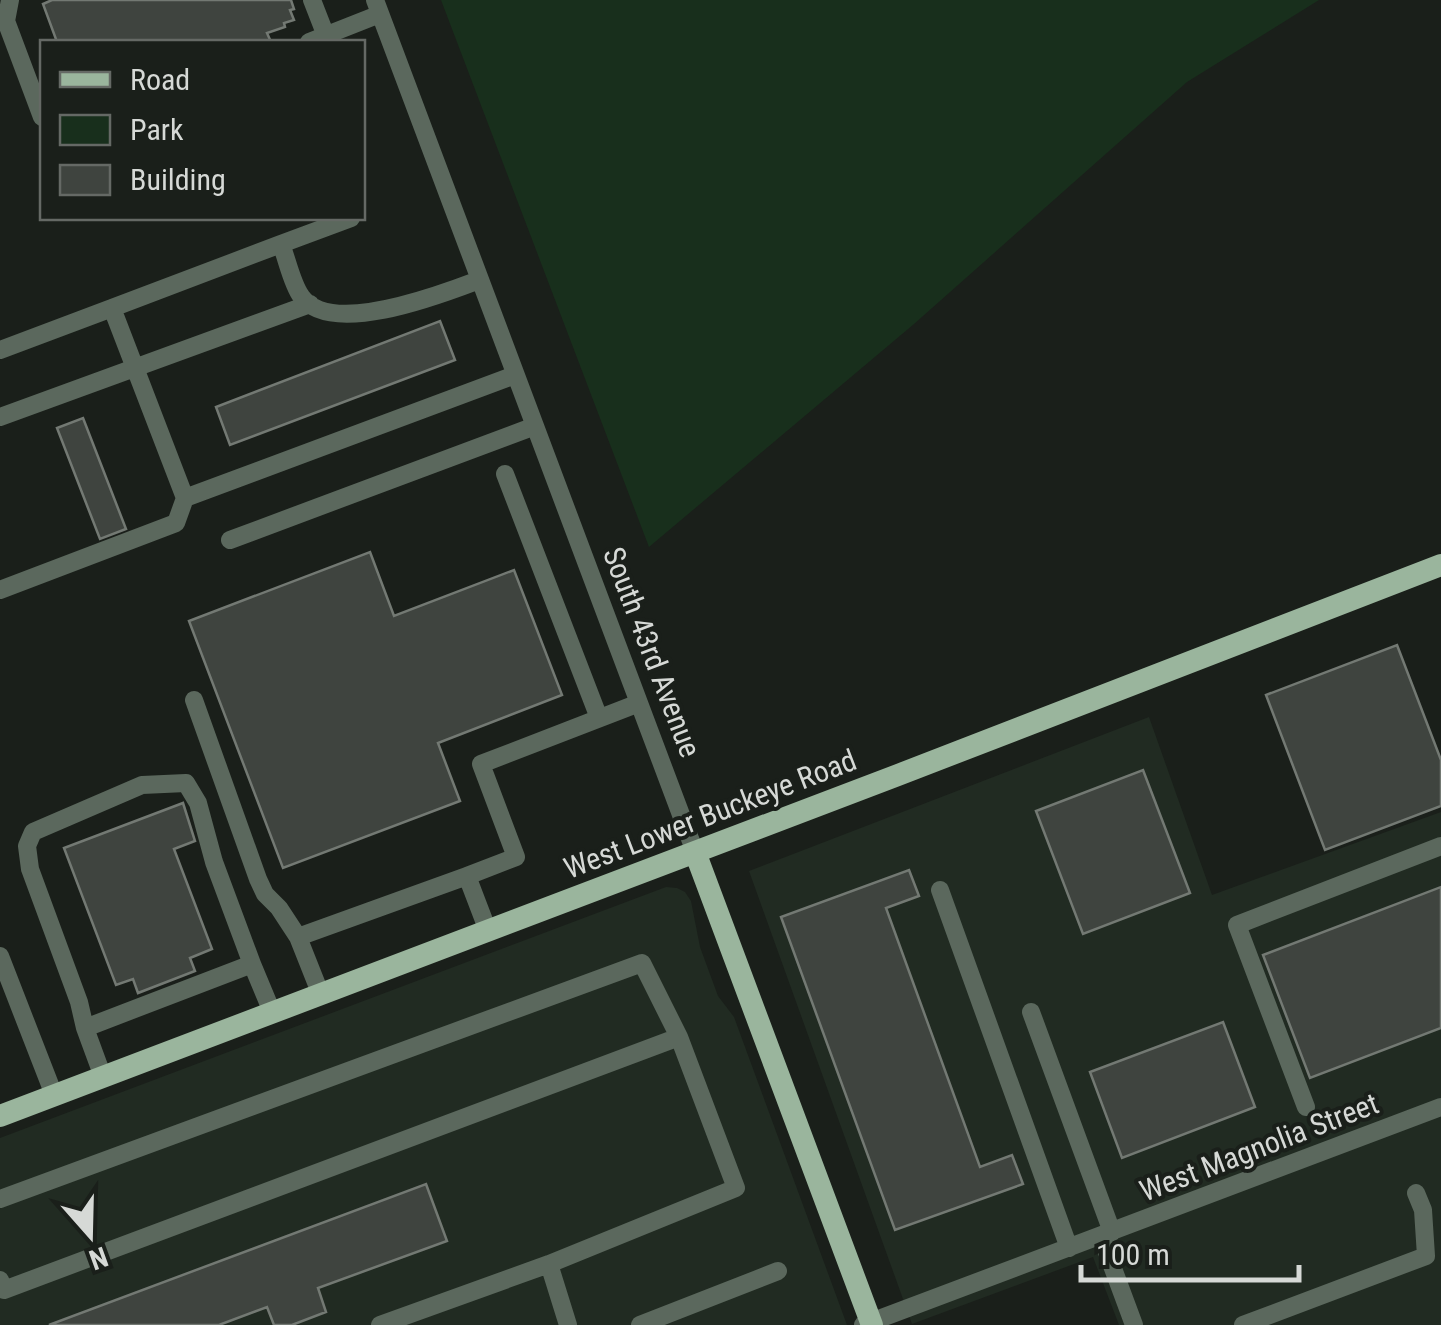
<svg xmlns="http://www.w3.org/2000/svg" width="1441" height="1325" viewBox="0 0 1441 1325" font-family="'Roboto Condensed',sans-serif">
<rect width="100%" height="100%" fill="#1a1f1a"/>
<!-- built -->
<path fill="#212b22" d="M1149 717 1212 895 1441 812V1325H1119L1093 1257 912 1324 749 871Z
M666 887 677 888 685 892 691 901 700 947 718 996 734 1017 847 1325H0V1138Z"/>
<!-- green -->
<path fill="#182f1c" d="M441 0H1319L1187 82 914 324 649 547Z"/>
<!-- building -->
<path fill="#3f443f" stroke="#737973" stroke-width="2.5" d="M52 0H291L294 9 290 10 294 20 284 23 285 27 267 33 271 42H57L43 4Z
M440 321 455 360 230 445 216 407Z
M83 418 126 529 100 539 57 428Z
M370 552 394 616 514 570 562 695 438 743 460 801 283 868 189 621Z
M1397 645 1441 760V806L1325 850 1266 695Z
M1143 770 1190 893 1083 934 1036 811Z
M183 803 195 841 174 849 212 949 190 958 195 971 138 993 133 979 116 985 64 848Z
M909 870 919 896 886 908 980 1167 1012 1155 1023 1184 895 1230 781 917Z
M1441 887V1028L1310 1078 1263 955Z
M1223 1022 1255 1107 1122 1158 1090 1072Z
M426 1184 447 1241 318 1288 326 1312 292 1325H274L267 1307 219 1325H49Z"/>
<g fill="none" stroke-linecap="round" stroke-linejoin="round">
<!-- minor -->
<path stroke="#5b685d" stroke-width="18" d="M10 0 6 21 42 117
M312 0 326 36
M375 0 695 852
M309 42 380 14
M281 244 351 218
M479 280C442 294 330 338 301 296 292 284 287 259 281 244L112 308 185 498 515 375
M0 350 112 308
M0 417 310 304
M505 474 599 718
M230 540 535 426
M0 590 176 523 185 498
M194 700 258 879 265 894 279 908 298 937
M467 876 516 857 481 764 639 703
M940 890 1069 1248
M0 956 54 1095
M321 995 298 937 467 876 488 931
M1031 1012 1112 1232
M85 1028 79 1002 30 869 27 846 33 832 142 785 186 783 198 803 214 862 252 964
M103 1077 85 1028 252 964 272 1012
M1306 1107 1237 925 1441 846
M0 1199 642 963 679 1037
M1101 1236 1134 1325
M549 1264 568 1325
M0 1280 4 1290 679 1037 736 1188 549 1264 380 1325
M640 1325 778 1271
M863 1325 1441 1107
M1243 1325 1426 1256 1423 1210 1416 1193"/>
<!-- major -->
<path stroke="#9ab59d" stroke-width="22" d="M695 852 872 1325
M0 1116 898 775 1441 565"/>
</g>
<g text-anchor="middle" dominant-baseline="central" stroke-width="8" stroke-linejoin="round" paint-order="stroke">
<!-- street labels -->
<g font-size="30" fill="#d6d9d6" stroke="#1a1f1a">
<text transform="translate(652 652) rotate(69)">South 43rd Avenue</text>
<text transform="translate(710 814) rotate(-21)">West Lower Buckeye Road</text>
<text transform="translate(1259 1147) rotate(-21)">West Magnolia Street</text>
</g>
</g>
<!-- legend -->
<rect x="40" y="40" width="325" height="180" fill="#1a1f1a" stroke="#656965" stroke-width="2.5"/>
<rect x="60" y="72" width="50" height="15" fill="#9ab59d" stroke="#656965" stroke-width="2.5"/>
<text x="130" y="90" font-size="30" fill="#d6d9d6">Road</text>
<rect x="60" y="115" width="50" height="30" fill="#182f1c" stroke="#656965" stroke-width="2.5"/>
<text x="130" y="140" font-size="30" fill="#d6d9d6">Park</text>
<rect x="60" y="165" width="50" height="30" fill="#3f443f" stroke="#656965" stroke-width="2.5"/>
<text x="130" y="190" font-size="30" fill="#d6d9d6">Building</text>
<!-- north arrow -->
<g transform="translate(90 1235) rotate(160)" stroke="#1a1f1a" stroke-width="8" paint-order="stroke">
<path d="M0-8L18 38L0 25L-18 38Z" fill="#d6d9d6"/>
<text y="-15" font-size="28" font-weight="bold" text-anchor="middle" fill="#d6d9d6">N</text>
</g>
<!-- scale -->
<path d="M1081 1265v15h218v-15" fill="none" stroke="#d6d9d6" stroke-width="5"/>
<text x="1096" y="1265" font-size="30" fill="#d6d9d6" stroke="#1a1f1a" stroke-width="8" paint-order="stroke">100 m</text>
</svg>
